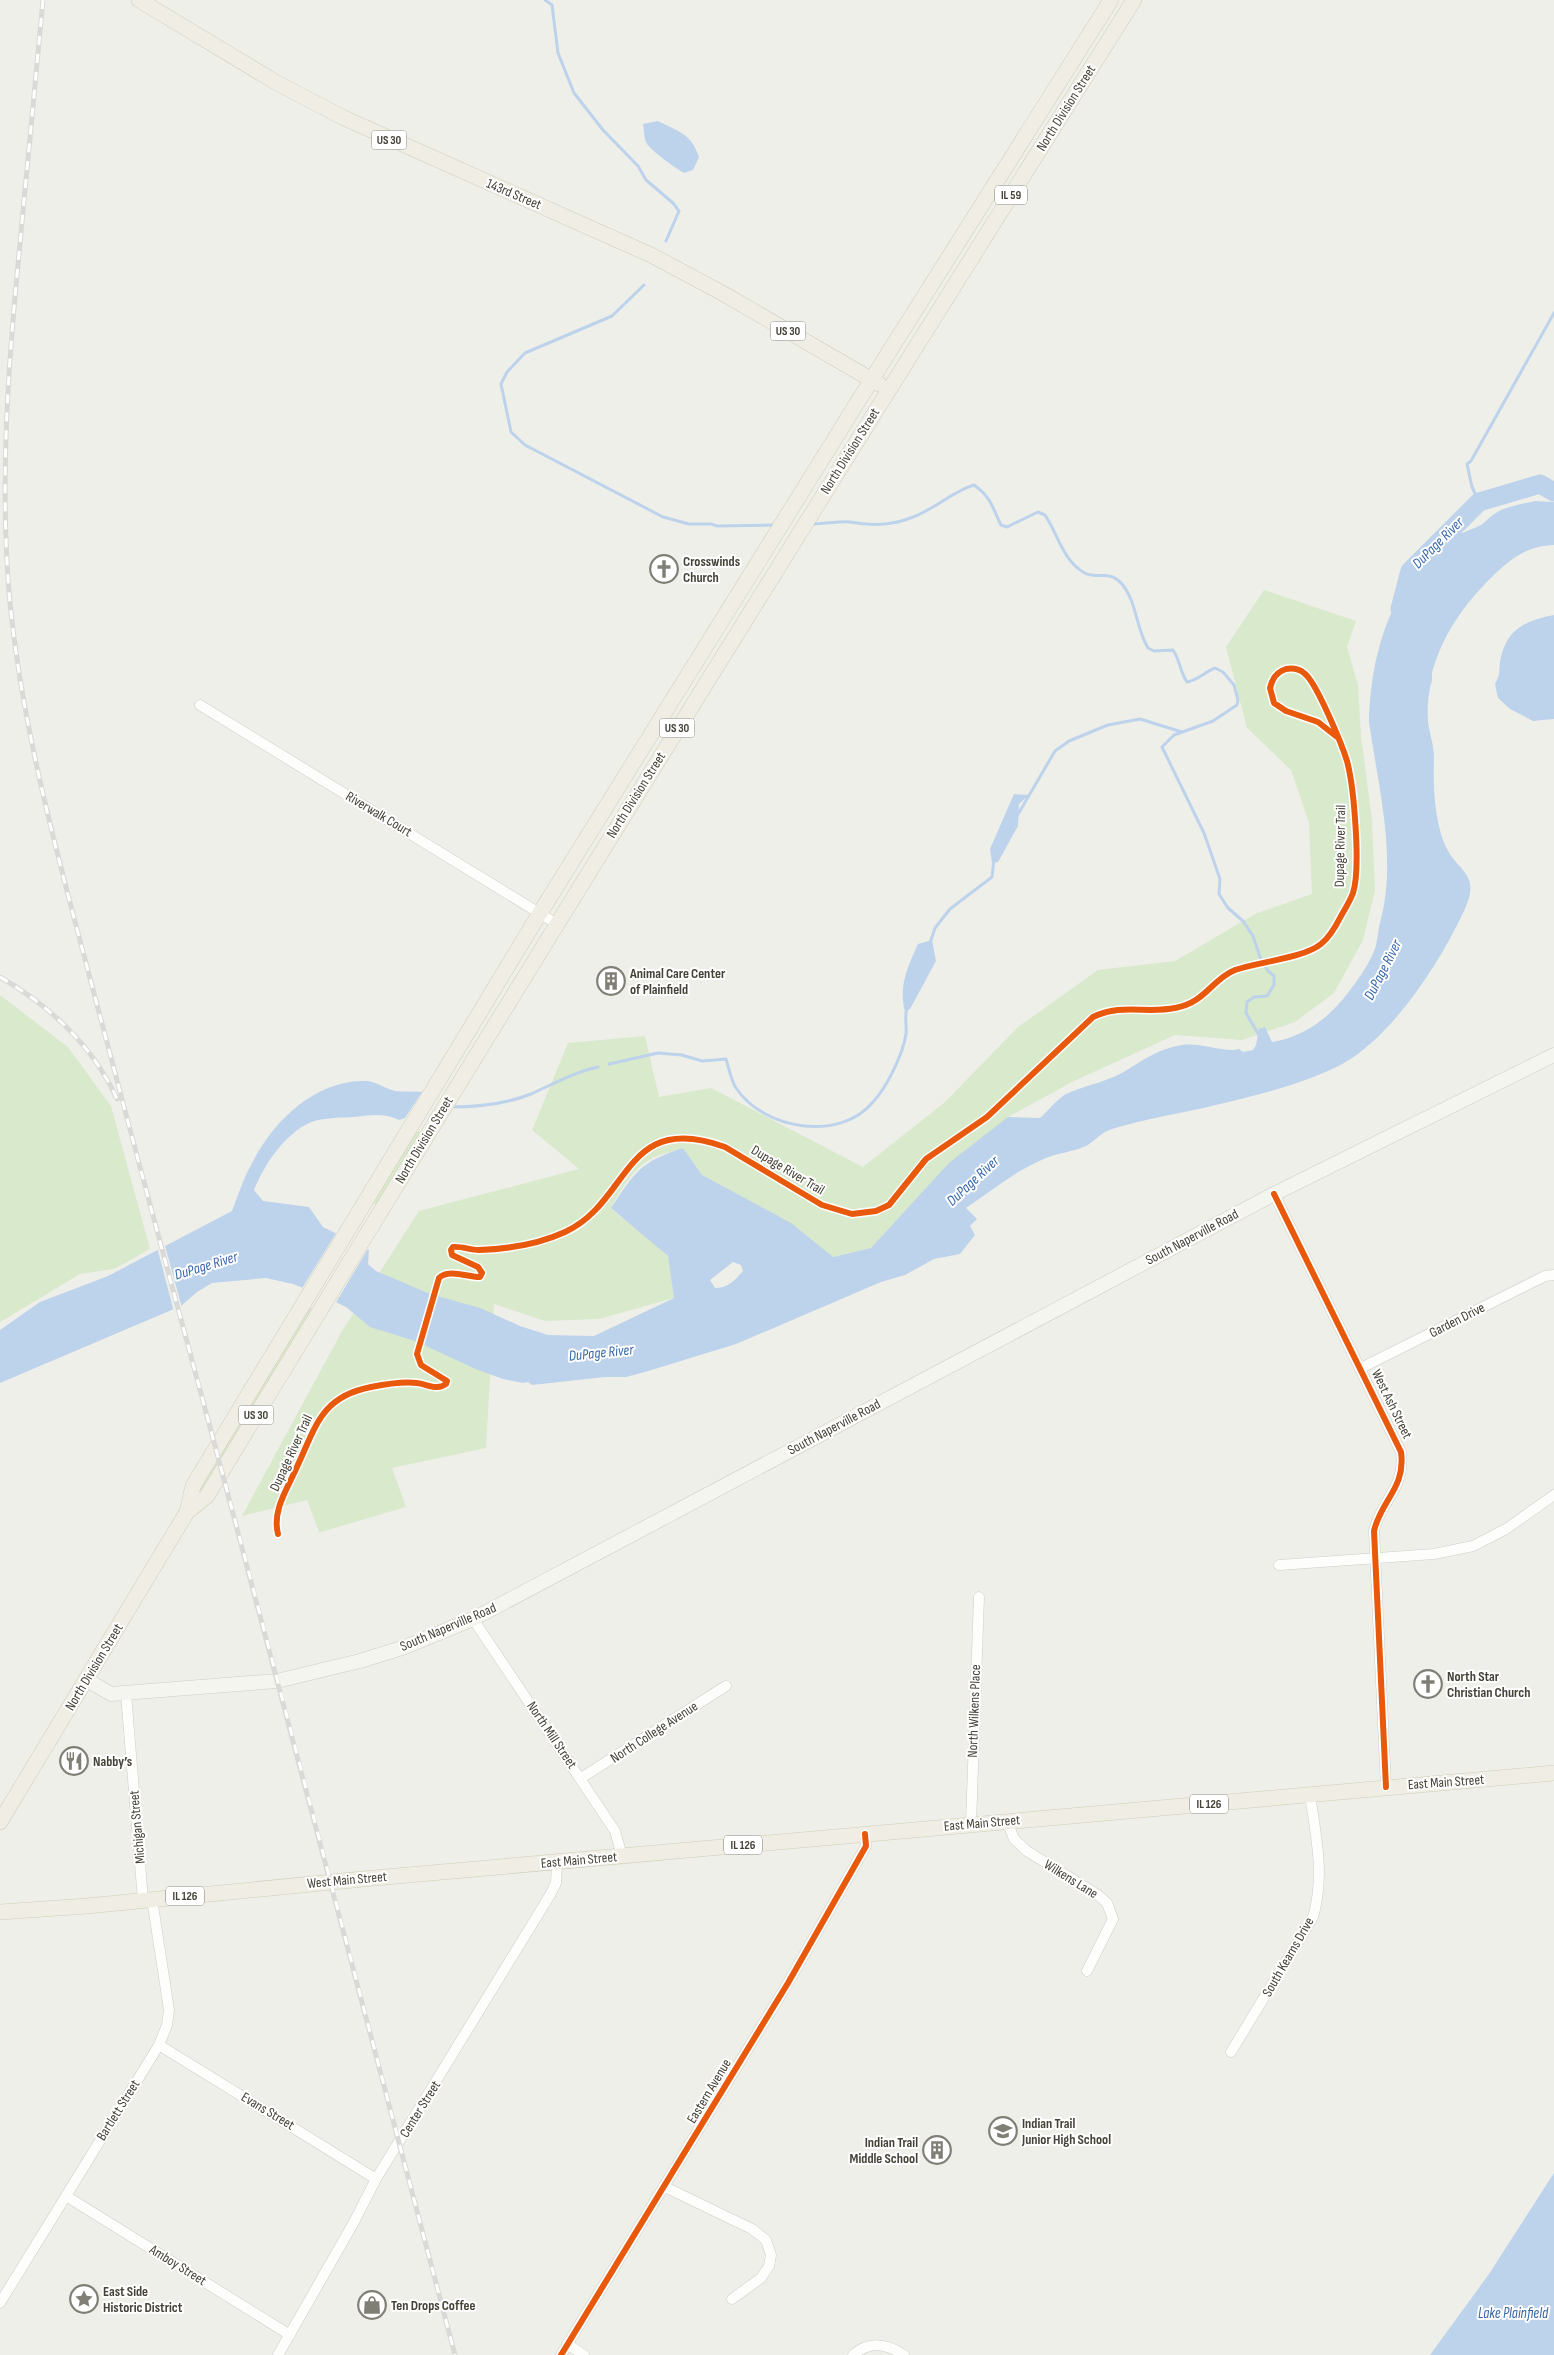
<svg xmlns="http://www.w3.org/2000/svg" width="1554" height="2355" viewBox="0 0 1554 2355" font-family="'Sofia Sans Condensed',sans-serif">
<rect width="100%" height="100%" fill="#efefea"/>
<!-- green -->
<path fill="#d8e9cc" d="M1264 590 1356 621 1347 647 1358 685 1361 736 1372 820 1375 890 1363 940 1334 993 1295 1022 1242 1040 1175 1035 1074 1081 1008 1117 936 1179 871 1248 833 1257 753 1205 702 1175 683 1148C674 1151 663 1153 653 1158 634 1167 620 1190 611 1208 627 1225 657 1237 667 1256 672 1264 672 1287 674 1298L599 1319 545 1321 494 1304 486 1448 392 1468 406 1507 321 1532H319L307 1500 242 1516 342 1331 419 1211 579 1169 532 1130 568 1043 645 1036 659 1097 711 1088 863 1167 945 1102 1018 1027 1098 970 1175 961 1255 914 1312 894 1309 823 1291 770 1247 728 1226 647Z
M0 995 68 1047 111 1106 150 1249 114 1269 80 1274 0 1322Z
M422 1131 377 1205 374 1204 373 1203 415 1132Z
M310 1307 313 1309 202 1491 198 1489Z"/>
<!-- water -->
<path fill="#bdd2eb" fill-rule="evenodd" d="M658 121C679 132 691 133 699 157L693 170 684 173C674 167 654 153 647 144 644 139 644 130 643 124Z
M1535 501 1554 502V545C1522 546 1505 564 1484 585 1461 609 1443 636 1433 669 1431 674 1433 679 1431 684 1428 695 1427 709 1428 721 1429 732 1434 745 1434 757 1433 784 1434 814 1443 840 1455 874 1484 870 1463 913 1439 964 1393 1035 1344 1063 1307 1083 1261 1094 1220 1104 1184 1113 1147 1118 1112 1129 1101 1132 1095 1141 1086 1146 1073 1152 1058 1153 1046 1158 1016 1170 992 1191 966 1208L977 1219 970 1226 975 1235 960 1254 934 1259 905 1275 881 1282 736 1344 645 1372 626 1377H605L532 1385 528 1382 523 1383 503 1379 478 1370 415 1341 370 1327 346 1307 321 1295 293 1284 266 1278 212 1283 197 1292 181 1306 0 1383V1330L40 1302 108 1276 232 1211C238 1196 243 1179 251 1165 272 1123 312 1082 362 1081 376 1080 383 1088 395 1091 403 1092 413 1091 422 1092L405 1118 399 1120C384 1113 371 1115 355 1117 340 1118 318 1117 305 1125 281 1139 264 1166 254 1190L263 1201 309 1207 323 1227 369 1250 368 1264 376 1271 430 1294 480 1308 520 1326 548 1335 594 1336 674 1298 668 1256 611 1208C635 1172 640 1162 683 1148L702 1175 791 1223 833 1257 871 1248 949 1163 1008 1117 1040 1118C1048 1111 1057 1099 1066 1094 1085 1085 1108 1082 1127 1070 1144 1059 1161 1048 1182 1045 1200 1042 1225 1053 1239 1049L1243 1052 1253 1050 1256 1045 1259 1029 1265 1027 1272 1042C1303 1037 1328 1019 1347 994 1358 980 1368 966 1375 949 1378 939 1378 928 1381 919 1397 856 1378 786 1369 722 1371 652 1391 582 1451 539 1460 533 1471 530 1481 525 1487 521 1490 516 1496 513 1506 506 1523 504 1535 501ZM733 1262 741 1265 743 1271C734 1281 728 1288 715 1288L710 1280Z
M1554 615V719L1533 721 1510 709 1498 698 1495 684C1500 676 1499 670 1500 662 1506 629 1524 621 1554 615Z
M1014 794 1029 795 1019 804 1018 826 998 862 992 863 990 849Z
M932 940 936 961 910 1009 905 1011C898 987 908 966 918 944Z
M1554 2173V2355H1430L1489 2274Z"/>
<!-- pier -->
<path fill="#efefea" d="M338 1230 369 1247 335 1304 301 1290Z
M164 1242 182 1308 174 1312 157 1247Z
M431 1291 438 1293 422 1346 415 1344Z"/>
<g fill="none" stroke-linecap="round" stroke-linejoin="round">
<!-- stream -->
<path stroke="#bdd2eb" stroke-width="3" d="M545 0 552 5 558 53 574 93 603 130 638 166 646 180 673 203 679 211 666 241
M644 285 612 316 525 353 507 372 501 384 511 432 525 445 663 517 689 524H711L717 526 775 525
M1479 502 1472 487 1467 464 1471 461 1554 313
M811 524C820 524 842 521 850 522 871 526 892 526 913 517 935 509 953 491 974 485 992 498 992 507 1001 525L1007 527 1038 512 1045 515C1058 534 1062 559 1083 572 1097 581 1108 568 1122 584 1137 602 1136 629 1148 648L1154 651 1173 650C1180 660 1180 672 1187 682 1198 680 1205 672 1215 668L1223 672 1234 685 1238 700 1237 705 1213 721 1174 735 1162 747 1204 833 1220 879 1219 894 1228 908 1243 921 1253 936 1260 957 1268 971 1274 976V985L1267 996 1254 997 1247 1002 1246 1013 1260 1037
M1017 816 1055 751 1069 741 1108 725 1140 719 1182 732
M930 943 935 928 950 909 992 877 994 859
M609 1064 658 1053 682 1055 702 1061 726 1059C729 1068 731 1081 736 1088 764 1130 840 1142 873 1102 887 1087 903 1054 906 1034 907 1025 904 1016 907 1008
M451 1107C478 1107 506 1104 531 1094 553 1084 575 1072 598 1067"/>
<!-- river -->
<path stroke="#bdd2eb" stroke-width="19" d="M1400 609 1410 571 1479 502 1540 484 1554 492"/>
<defs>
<path id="street" d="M200 705 557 924
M1274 1194 1401 1452C1406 1488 1381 1500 1374 1531L1386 1787
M1361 1368 1545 1276 1554 1275
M1279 1565 1434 1554 1473 1546 1506 1529 1554 1495
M473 1619 615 1831 622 1856
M126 1694 143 1900
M581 1778 726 1686
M1007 1821 1014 1839 1027 1851 1098 1895 1107 1903 1113 1919 1087 1971
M971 1824 979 1597
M159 2045 376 2179
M1231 2052 1313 1917C1325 1876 1316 1836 1310 1795
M665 2187 752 2229 766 2240 771 2255 769 2266 761 2278 732 2299
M66 2196 290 2335
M0 2303 159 2045 167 2025 169 2010 152 1899
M567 2344 584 2355
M278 2355 354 2222 376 2179 550 1895 556 1883 557 1863
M561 2355 788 1983 866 1846 865 1834
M853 2355C870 2340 887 2344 904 2355"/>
<path id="secondary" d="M87 1680 111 1694 277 1681 360 1661 405 1647 473 1619 1274 1194 1554 1055"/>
<path id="primary" d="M139 0 277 83 344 118 651 255 724 294 879 384
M187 1512 207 1496C512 994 821 496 1134 0
M0 1822 187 1512 193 1486 540 913 872 379 1111 0
M0 1912 87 1906 363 1879 1554 1773"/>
</defs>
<!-- street casing -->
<use href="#street" stroke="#cdcdc8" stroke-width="11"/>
<!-- secondary casing -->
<use href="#secondary" stroke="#cecdc1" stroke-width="15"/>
<!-- primary casing -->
<use href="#primary" stroke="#d0cdb8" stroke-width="16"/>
<!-- street -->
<use href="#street" stroke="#fdfdfc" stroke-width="10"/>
<!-- secondary -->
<use href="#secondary" stroke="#f5f5ef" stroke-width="14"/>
<!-- primary -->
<use href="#primary" stroke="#f0eee4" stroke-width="15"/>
<defs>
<path id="rail" d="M43 0C35 85 27 169 19 254 8 367 0 479 9 592 20 714 51 831 82 948 114 1069 146 1191 179 1312 273 1659 363 2007 455 2355
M0 977C50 1006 93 1046 117 1099"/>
</defs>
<!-- rail casing -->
<use href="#rail" stroke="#d9d9d8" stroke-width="5"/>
<!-- rail -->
<use href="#rail" stroke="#fff" stroke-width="3" stroke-dasharray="9" stroke-linecap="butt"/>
<defs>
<path id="cycleway" d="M1274 1194 1401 1452C1406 1488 1381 1500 1374 1531L1386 1787
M278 1534C272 1511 287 1489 296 1469 316 1427 320 1397 371 1387 386 1384 402 1381 417 1383 427 1384 437 1391 446 1384L447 1381 421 1365 417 1354 439 1278C447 1269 466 1276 477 1277H480L482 1273 478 1267 452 1255 451 1250 453 1247C461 1246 470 1250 479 1250 507 1249 539 1244 565 1232 631 1202 623 1110 725 1147L822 1205 852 1214 876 1211 889 1205 926 1159 987 1117 1093 1017C1122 1003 1146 1014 1175 1008 1205 1003 1212 979 1235 970 1258 962 1304 958 1321 944 1330 937 1336 926 1341 916 1345 909 1350 901 1353 893 1361 868 1354 787 1347 761 1342 745 1316 681 1304 673 1299 669 1292 668 1286 669 1276 672 1272 679 1270 688L1274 703 1286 711 1318 722 1337 737
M561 2355 788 1983 866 1846 865 1834"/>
</defs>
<!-- cycleway casing -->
<use href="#cycleway" stroke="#fff" stroke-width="9"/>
<!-- cycleway -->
<use href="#cycleway" stroke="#e8590c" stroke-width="6"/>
</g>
<!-- icons -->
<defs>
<symbol id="church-ring" viewBox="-11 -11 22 22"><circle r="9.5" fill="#fff" stroke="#807f76" stroke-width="1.5"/><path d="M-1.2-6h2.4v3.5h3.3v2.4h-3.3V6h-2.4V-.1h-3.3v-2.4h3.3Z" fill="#807f76"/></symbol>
<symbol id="building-ring" viewBox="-11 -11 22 22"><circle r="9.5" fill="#fff" stroke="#807f76" stroke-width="1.5"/><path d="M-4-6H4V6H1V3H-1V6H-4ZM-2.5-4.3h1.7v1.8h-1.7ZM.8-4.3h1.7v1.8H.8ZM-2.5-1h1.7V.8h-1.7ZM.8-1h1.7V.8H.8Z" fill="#807f76"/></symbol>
<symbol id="restaurant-ring" viewBox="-11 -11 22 22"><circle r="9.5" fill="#fff" stroke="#807f76" stroke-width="1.5"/><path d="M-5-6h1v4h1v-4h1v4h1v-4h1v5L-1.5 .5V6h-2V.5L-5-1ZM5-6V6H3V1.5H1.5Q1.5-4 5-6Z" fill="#807f76"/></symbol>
<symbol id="school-ring" viewBox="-11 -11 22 22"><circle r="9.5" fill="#fff" stroke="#807f76" stroke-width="1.5"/><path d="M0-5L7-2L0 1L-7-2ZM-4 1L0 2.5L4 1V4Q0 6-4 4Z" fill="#807f76"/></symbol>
<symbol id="sight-ring" viewBox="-11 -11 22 22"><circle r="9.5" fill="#fff" stroke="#807f76" stroke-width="1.5"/><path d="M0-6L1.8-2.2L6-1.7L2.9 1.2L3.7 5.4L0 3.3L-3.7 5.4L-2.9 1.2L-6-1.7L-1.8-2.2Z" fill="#807f76"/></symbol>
<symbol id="shop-ring" viewBox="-11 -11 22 22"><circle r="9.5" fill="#fff" stroke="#807f76" stroke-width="1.5"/><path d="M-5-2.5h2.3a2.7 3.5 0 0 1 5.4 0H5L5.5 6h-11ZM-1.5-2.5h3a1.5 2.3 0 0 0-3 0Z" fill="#807f76"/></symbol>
</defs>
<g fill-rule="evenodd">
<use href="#church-ring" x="648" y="553" width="32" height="32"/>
<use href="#building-ring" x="595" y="965" width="32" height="32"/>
<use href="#church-ring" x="1412" y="1668" width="32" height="32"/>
<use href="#restaurant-ring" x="58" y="1745" width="32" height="32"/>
<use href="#school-ring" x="987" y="2115" width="32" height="32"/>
<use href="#building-ring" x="921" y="2134" width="32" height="32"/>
<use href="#sight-ring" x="68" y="2283" width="32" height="32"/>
<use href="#shop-ring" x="356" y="2289" width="32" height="32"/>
</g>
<g text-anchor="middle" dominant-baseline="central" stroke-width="4" stroke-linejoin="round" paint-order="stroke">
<!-- shield labels -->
<g fill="#fff" stroke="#7d7b73" stroke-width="1">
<rect x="371.5" y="130.5" width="35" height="19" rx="4"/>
<rect x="995" y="185.5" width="32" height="19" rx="4"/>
<rect x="770.5" y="321.5" width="35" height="19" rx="4"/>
<rect x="659.5" y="718.5" width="35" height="19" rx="4"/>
<rect x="238.5" y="1405.5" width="35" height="19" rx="4"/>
<rect x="1190" y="1794.5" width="38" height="19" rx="4"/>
<rect x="724" y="1835.5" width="38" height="19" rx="4"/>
<rect x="166" y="1886.5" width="38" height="19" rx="4"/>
</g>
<g font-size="12" font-weight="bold" fill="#454237">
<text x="389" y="140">US 30</text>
<text x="1011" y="195">IL 59</text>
<text x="788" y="331">US 30</text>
<text x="677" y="728">US 30</text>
<text x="256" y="1415">US 30</text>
<text x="1209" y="1804">IL 126</text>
<text x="743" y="1845">IL 126</text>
<text x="185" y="1896">IL 126</text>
</g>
<!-- street labels -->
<g font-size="14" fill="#454237" stroke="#fff">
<text transform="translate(1066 108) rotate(-58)">North Division Street</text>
<text transform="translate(514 194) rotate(23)">143rd Street</text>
<text transform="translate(850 451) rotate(-58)">North Division Street</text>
<text transform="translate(636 795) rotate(-58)">North Division Street</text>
<text transform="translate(379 814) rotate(31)">Riverwalk Court</text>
<text transform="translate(1340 846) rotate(-89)">Dupage River Trail</text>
<text transform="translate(424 1140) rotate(-59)">North Division Street</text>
<text transform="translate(788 1170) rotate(31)">Dupage River Trail</text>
<text transform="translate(1192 1237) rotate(-28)">South Naperville Road</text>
<text transform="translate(1457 1320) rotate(-27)">Garden Drive</text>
<text transform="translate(1392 1404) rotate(64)">West Ash Street</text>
<text transform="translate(834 1427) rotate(-28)">South Naperville Road</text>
<text transform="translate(291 1453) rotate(-65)">Dupage River Trail</text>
<text transform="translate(448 1627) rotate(-23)">South Naperville Road</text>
<text transform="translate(94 1667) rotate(-59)">North Division Street</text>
<text transform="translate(974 1711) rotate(-88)">North Wilkens Place</text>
<text transform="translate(654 1732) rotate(-33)">North College Avenue</text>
<text transform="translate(552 1735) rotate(56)">North Mill Street</text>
<text transform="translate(1446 1782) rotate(-4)">East Main Street</text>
<text transform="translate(982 1823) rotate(-5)">East Main Street</text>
<text transform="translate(137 1827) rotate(-95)">Michigan Street</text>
<text transform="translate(579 1860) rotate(-5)">East Main Street</text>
<text transform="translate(1071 1879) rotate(32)">Wilkens Lane</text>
<text transform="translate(347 1880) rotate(-5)">West Main Street</text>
<text transform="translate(1288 1957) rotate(-60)">South Kearns Drive</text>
<text transform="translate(709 2091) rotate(-59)">Eastern Avenue</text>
<text transform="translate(420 2109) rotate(-58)">Center Street</text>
<text transform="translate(118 2110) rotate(-58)">Bartlett Street</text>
<text transform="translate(268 2111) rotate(31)">Evans Street</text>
<text transform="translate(178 2265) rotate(32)">Amboy Street</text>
</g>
<!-- poi labels -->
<g font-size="14" font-weight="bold" fill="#454237" stroke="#fff" text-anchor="start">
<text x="683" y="561">Crosswinds<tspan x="683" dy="16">Church</tspan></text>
<text x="630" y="973">Animal Care Center<tspan x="630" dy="16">of Plainfield</tspan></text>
<text x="1447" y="1676">North Star<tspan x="1447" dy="16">Christian Church</tspan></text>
<text x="93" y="1761">Nabby’s</text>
<text x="1022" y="2123">Indian Trail<tspan x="1022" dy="16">Junior High School</tspan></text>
<text x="918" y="2142" text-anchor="end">Indian Trail<tspan x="918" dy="16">Middle School</tspan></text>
<text x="103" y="2291">East Side<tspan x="103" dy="16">Historic District</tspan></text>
<text x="391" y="2305">Ten Drops Coffee</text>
</g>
<!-- water labels -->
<g font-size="15" font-style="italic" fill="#3767aa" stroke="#fff">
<text transform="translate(1438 543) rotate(-45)">DuPage River</text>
<text transform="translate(1383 970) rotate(-63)">DuPage River</text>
<text transform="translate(973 1181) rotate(-43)">DuPage River</text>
<text transform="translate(206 1266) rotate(-17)">DuPage River</text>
<text transform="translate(601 1353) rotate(-6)">DuPage River</text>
<text x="1513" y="2313">Lake Plainfield</text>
</g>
</g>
</svg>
